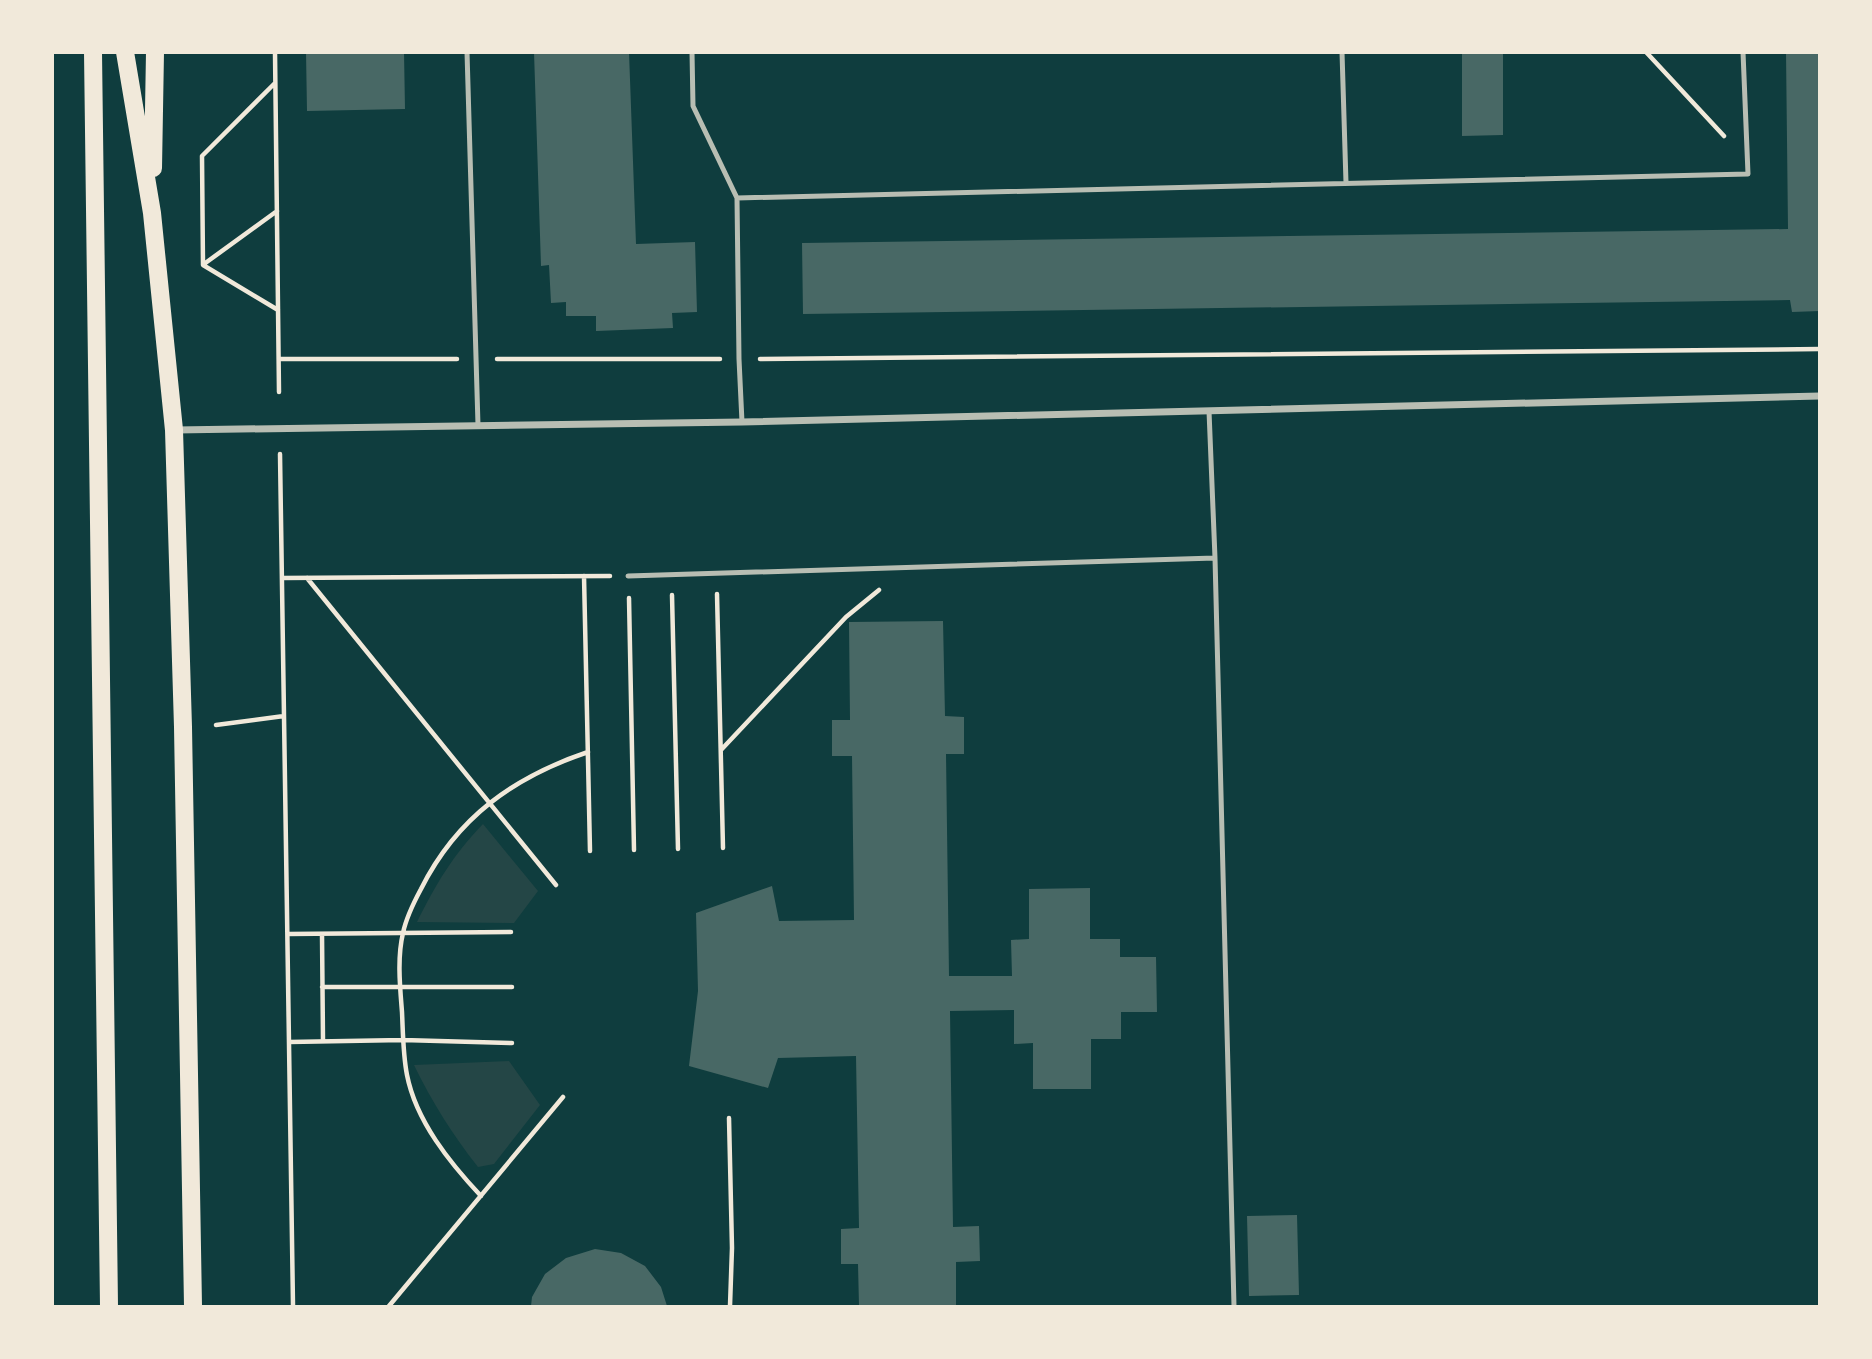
<svg xmlns="http://www.w3.org/2000/svg" width="1872" height="1359" viewBox="0 0 1872 1359" font-family="Montserrat,sans-serif">
<rect width="100%" height="100%" fill="#0f3d3e"/>
<!-- green -->
<path fill="#244646" d="M483 824 538 891 514 923 417 922C436 884 453 855 483 824Z
M509 1061 540 1105 494 1164 478 1167C452 1134 432 1102 414 1065Z"/>
<!-- building -->
<path fill="#486865" d="M306 52H404L405 109 307 111Z
M534 52H629L636 244 695 242 697 312 672 313 673 328 596 331V316H566V302L551 303 549 265 541 266Z
M1462 52H1503V135L1462 136Z
M1786 52H1820V311L1792 312 1790 300 803 314 802 243 1788 229Z
M943 621 945 716 964 717V754H946L949 976H1012L1011 940 1029 939V889L1090 888V939H1120V957H1156L1157 1012H1121V1039H1091V1089H1033V1043L1014 1044V1010L950 1011 953 1227 979 1226 980 1261 956 1262V1306H859L858 1264H841V1229L859 1228 856 1056 778 1058 768 1088 689 1066 698 991 696 913 772 886 779 921 854 920 852 756H832V720H850L849 622Z
M1297 1215 1299 1295 1249 1296 1247 1216Z
M595 1249 621 1253 645 1266 661 1287 667 1306H531L532 1297 545 1274 566 1258Z"/>
<g fill="none" stroke-linecap="round" stroke-linejoin="round">
<!-- path -->
<path stroke="#f1e9da" stroke-width="4.5" d="M275 52 279 392
M1646 52 1724 136
M274 84 202 156 203 265 278 310
M204 264 277 211
M279 359H457
M497 359H720
M760 359 1820 349
M280 454 293 1306
M584 576 590 851
M282 578 610 576
M307 578 556 885
M717 594 723 848
M672 595 678 849
M629 598 634 850
M216 725 284 716
M721 750 846 617 879 590
M288 934 511 932
M322 934 323 1041
M322 987H512
M289 1042 403 1040 512 1043
M729 1118 732 1248 730 1306
M481 1196C450 1163 416 1121 407 1075 403 1055 403 1033 402 1012 400 987 397 958 403 933 406 918 414 902 421 889 457 817 514 777 588 752
M389 1306 563 1097"/>
<!-- service -->
<path stroke="#b8beb3" stroke-width="5" d="M467 52 478 425
M692 52 693 106 737 198 739 359 742 422
M1342 52 1346 183
M737 198 1748 174 1743 52
M1209 411 1215 558
M628 576 1215 558 1234 1306"/>
<!-- minor -->
<path stroke="#b8beb3" stroke-width="7" d="M176 430 742 422 1820 396"/>
<!-- primary -->
<path stroke="#f1e9da" stroke-width="18" d="M93 52 109 1306
M125 52 152 213 174 430 183 727 193 1306
M153 168 155 52"/>
</g>
<!-- border -->
<rect width="1872" height="1359" fill="none" stroke="#f1e9da" stroke-width="108"/>
</svg>
